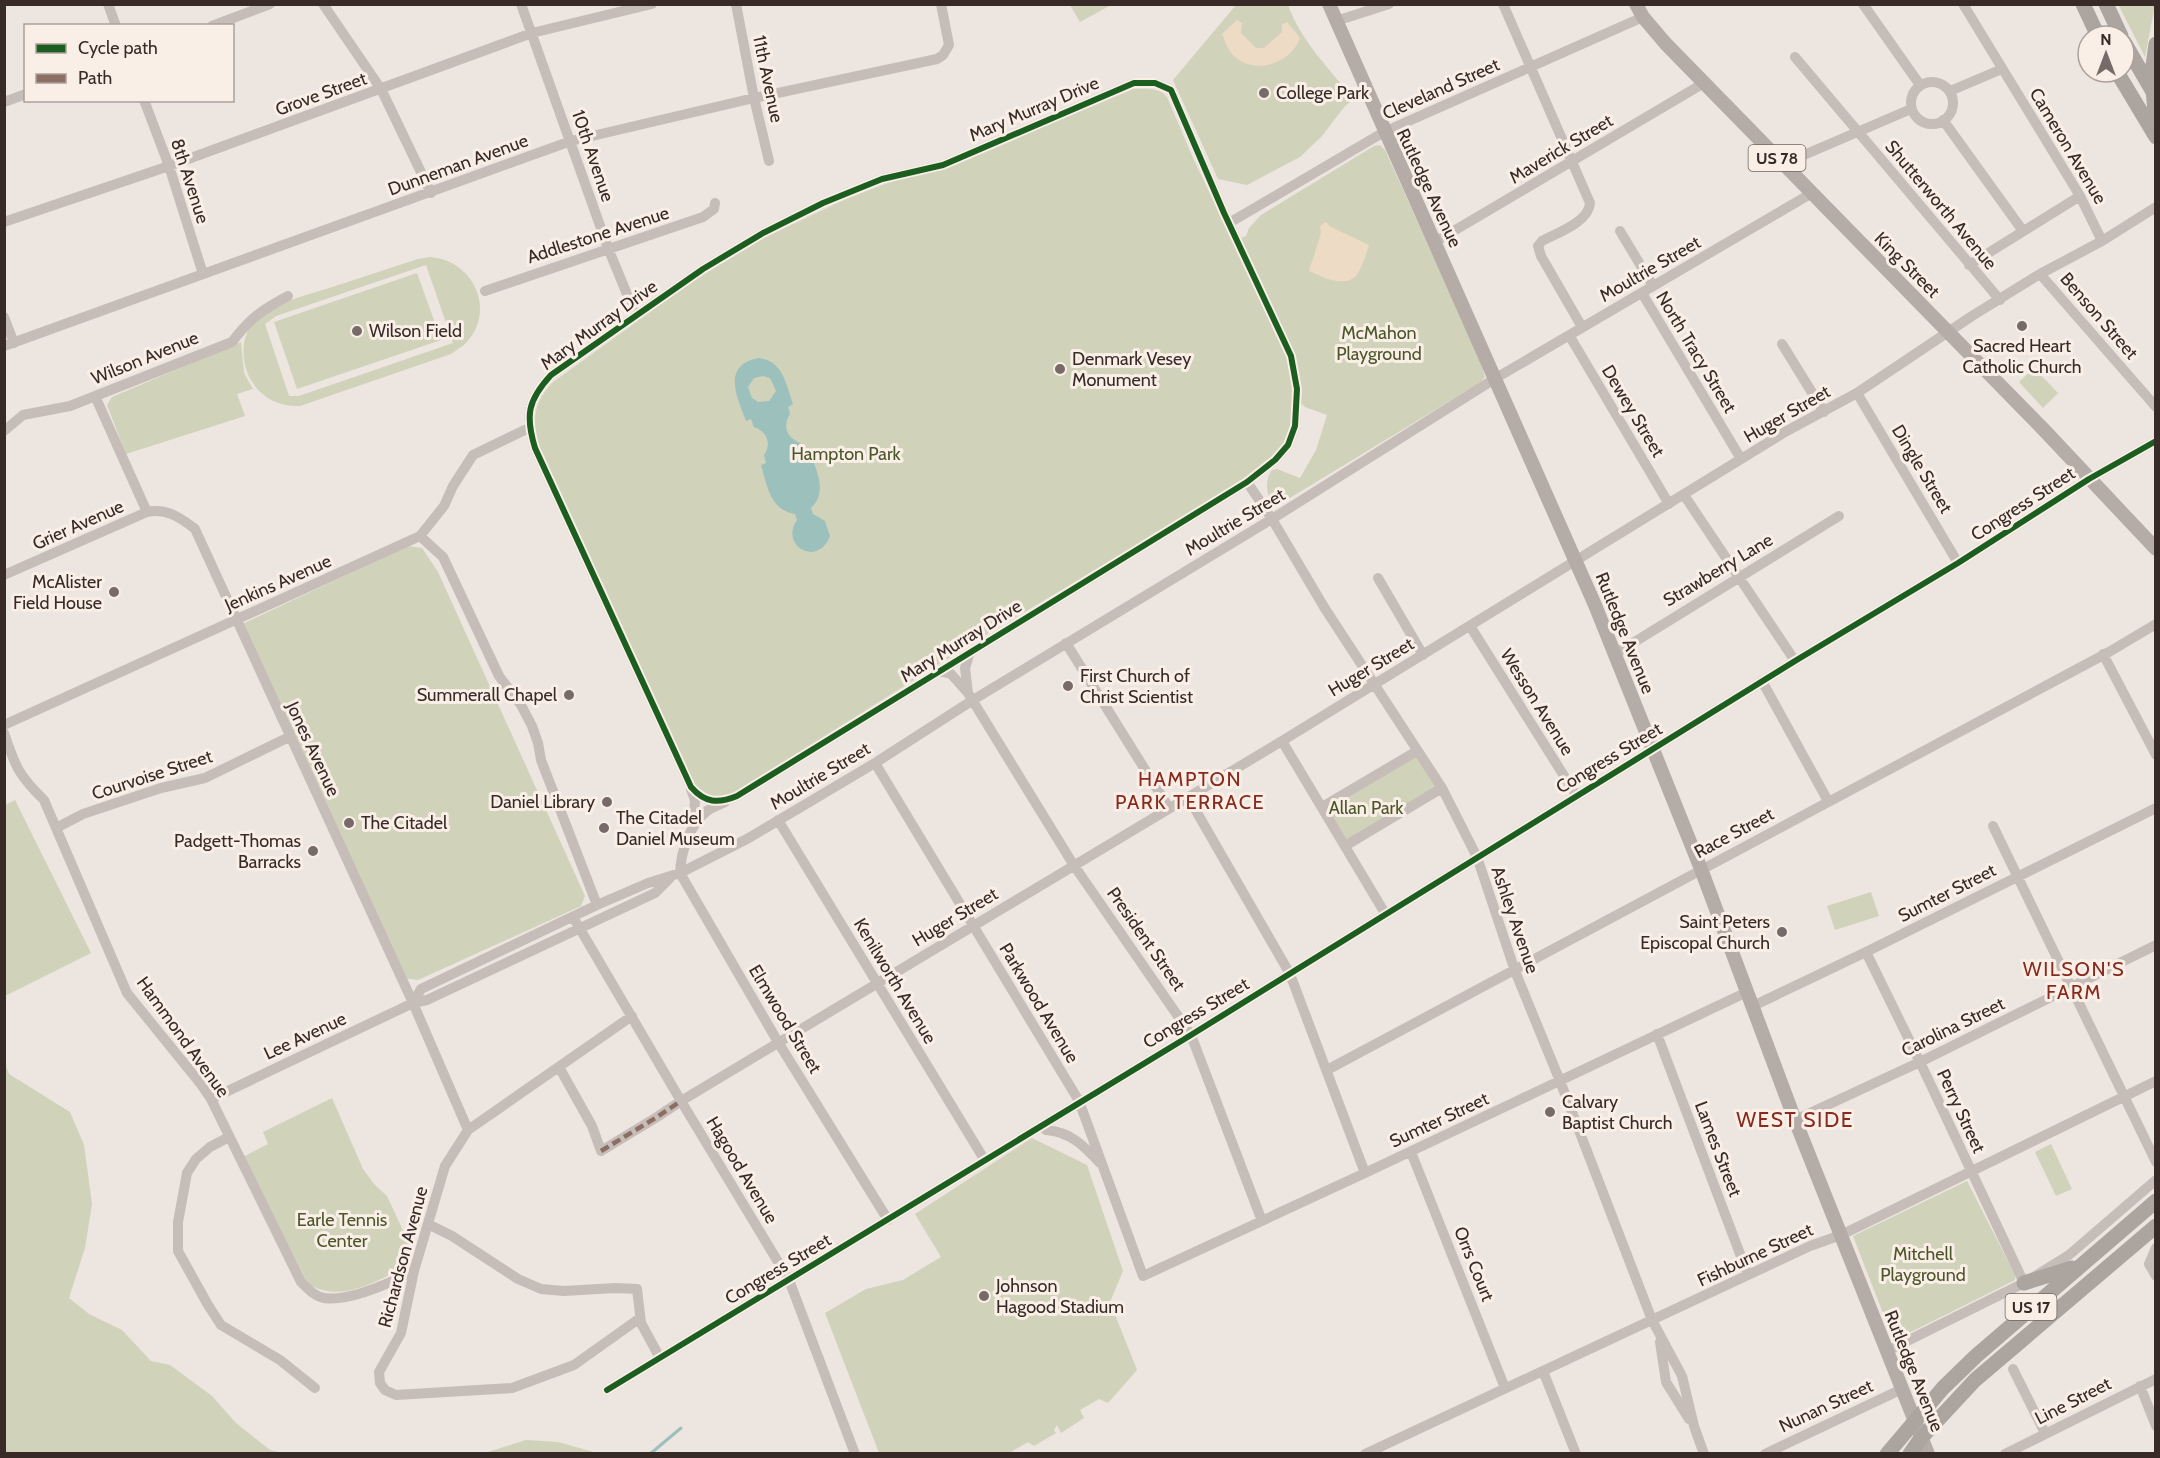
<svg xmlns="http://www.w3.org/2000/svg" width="2160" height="1458" viewBox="0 0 2160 1458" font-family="Cabin,sans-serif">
<rect width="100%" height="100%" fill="#ece5e0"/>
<!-- green -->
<path fill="#d0d2ba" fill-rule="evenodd" d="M1070 5H1111L1080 22Z
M1236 5H1288C1301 41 1330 70 1354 99L1345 106 1322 136 1300 157 1247 185 1218 179 1173 80Z
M2119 5H2155L2145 57 2121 10Z
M1134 89C1146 89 1158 87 1167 97L1193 158 1288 358 1294 391 1290 427 1284 442 1274 456 1246 480 979 639 737 791C719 798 707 798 693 784L537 442C533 414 534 403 553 382L695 280 762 239 850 197 1057 121Z
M1380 145 1385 150 1481 362 1485 377 1481 382 1275 507 1271 504C1267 492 1264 481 1272 470L1277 469 1300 478 1316 450 1327 415 1305 407 1301 403 1298 373 1241 238 1246 236 1249 228 1261 215 1374 146Z
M430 257C473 260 497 310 466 343 462 347 456 350 451 354L300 406C280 407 261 398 251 380 240 361 240 331 259 317 279 302 303 296 326 289 357 279 387 269 418 259ZM426 265 453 343 299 396H289L265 324 276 316Z
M417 273 441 340 297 389 274 322Z
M241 342 244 373 253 389 237 394 245 416 126 454 107 405 112 397Z
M2034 368 2058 393 2043 408 2019 382Z
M408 546 422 548 438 572 585 896 581 906 418 980 403 978 240 625Z
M1416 755 1438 788 1347 843 1326 808Z
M15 800 91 953 5 996V805Z
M1871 892 1879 916 1835 930 1827 906Z
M5 1064 9 1074 70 1112 84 1145 92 1204 85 1248 69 1298 89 1314 122 1330 151 1361 170 1365 212 1396 236 1423 270 1450 283 1453H5Z
M332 1098 363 1169 374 1184 387 1196 413 1252 408 1266C375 1281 343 1304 308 1284L243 1157 268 1144 263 1132Z
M1032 1138 1087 1165 1123 1271 1110 1302 1137 1370 1108 1403 1099 1399 1080 1410 1084 1418 1061 1433 1057 1425 1054 1430 1056 1433 1034 1446 1028 1442 1009 1453H879L825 1313 866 1289 903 1280 941 1257 915 1214Z
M2051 1144 2072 1189 2056 1196 2035 1152Z
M1967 1181 2015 1275V1280L1897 1339H1893L1853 1236Z
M526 1440 558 1442 597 1453H485Z"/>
<!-- sand -->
<path fill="#eedbc6" d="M1237 20 1242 23 1241 33 1256 48H1264L1282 32V25L1287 22 1300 38C1291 64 1253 76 1233 55 1228 50 1225 41 1222 34Z
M1326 222 1331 227 1369 245C1366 254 1363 265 1358 273 1347 290 1323 277 1309 271L1321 233 1320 226Z"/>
<!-- water -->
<path fill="#9cc0bc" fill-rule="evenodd" d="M759 358C783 361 786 384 793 404L788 407 790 414C782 426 787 438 800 443L802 450 809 449C815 468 829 491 811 508L813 514 825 521 830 536C818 568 779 546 797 520L795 514C770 510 767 485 761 465L766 463 764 455C772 444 767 431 754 427L751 419 746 421C737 397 721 365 759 358ZM763 376 770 378 776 391 769 401 758 402 752 398 748 387 754 378Z"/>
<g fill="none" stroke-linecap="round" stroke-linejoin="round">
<!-- stream -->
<path stroke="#9cc0bc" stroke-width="3" d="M650 1454 681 1428"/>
<!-- minor -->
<path stroke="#c6bdb9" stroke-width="10" d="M108 4 116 26
M323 4 381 89 431 193
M521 4 608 248 636 316
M736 4 754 98 769 161
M1503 4 1590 203C1589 222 1557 233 1542 241L1538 246 1541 256 1582 327
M1863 4 1920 85
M1963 4 2080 196 2102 241
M1336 21 1389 4
M212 26 270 4
M1795 57 2000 300
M1911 103a21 21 0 1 1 42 0a21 21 0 1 1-42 0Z
M1134 83H1155L1171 90 1224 213 1291 356 1297 389 1295 426 1288 445 1275 460 1247 482 737 796C718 804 705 803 691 787L535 448C525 415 528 400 551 375L703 269 763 233 823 203 882 179 943 165Z
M1950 91 2002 69
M144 100 169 166 203 274
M4 102 26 94
M1943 120 2023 231
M1783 164 1911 109
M4 222 169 166 532 33 652 4
M1229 223 1384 132 1643 17
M1620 231 1653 286
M1435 242 1704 83
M1969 265 2080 196
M2040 274 2156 407
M485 291 703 217 714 209 715 203
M1642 293 1741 459
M4 317 14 343
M1569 335 1669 504
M1782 344 1824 412
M4 346 571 141 754 98 937 59 943 55 949 45 941 4
M1857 393 1958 563
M4 431 23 415 70 406 232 342C250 318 262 310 288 296
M1247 482 1272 519 1324 607 1442 788 1477 857 1515 971 1560 1081 1652 1320 1682 1376 1694 1426 1704 1454
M1684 495 1795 661
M147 512C166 508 180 517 195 529L413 1003 468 1130
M420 536 443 557 499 676 521 705 532 726 538 743 541 760 597 905
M4 575 147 512 95 396
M1378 578 1423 655
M1470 626 1576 795
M1066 643 1169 808
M1615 654 1839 516
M2103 654 2156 755
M940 671 951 674 968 693 1073 864 1191 1035 1262 1221
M1762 681 1828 801
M968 693 965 668 969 655
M4 725 420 536 444 506 453 486 473 455 529 428
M4 733C15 766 19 776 44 800L127 993 200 1083 211 1099 301 1282C308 1289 314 1296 324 1298 349 1302 392 1282 414 1271
M1282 741 1386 915
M875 763 1079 1101 1143 1276 1365 1173 1747 992
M691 789 695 800 693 826
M1188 797 1290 974 1365 1173
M725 802C719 805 712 807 707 811 689 825 681 852 680 873L778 1042 888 1220
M1322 807 1417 751
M778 820 984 1159
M1993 826 2156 1162
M56 828 83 814 161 788 205 778 289 737
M1345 846 1442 788
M573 917 681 1101 789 1280 855 1454
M1866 952 1920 1062 2024 1283
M413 1003 421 989 597 905 648 883 680 873 747 839 875 763 973 700 1272 519 1496 378 1812 193
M1753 1006 1866 952 2156 808
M632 1016 468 1130 445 1166 414 1271 401 1333 379 1372 380 1383 385 1390 396 1395 512 1388 574 1365 640 1318
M1657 1034 1748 1275
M559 1067 592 1126 601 1151 657 1117 681 1101 1282 741 1785 432 1857 393 1972 316 2040 274 2102 241 2156 207
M1327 1070 2109 652 2156 624
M211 1099 413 1003 427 1000 655 893 670 878
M1795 1120 1920 1062 2156 945
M1046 1130C1071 1132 1084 1146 1100 1163
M229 1137 210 1147 196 1159 187 1173 178 1222V1251L208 1305 221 1325 280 1360 315 1388
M1411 1152 1505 1388
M428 1224 452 1236 518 1279 541 1289 564 1291 615 1288 637 1289 641 1323 660 1358
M2156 1248 2149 1264 2156 1276
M1660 1342 1666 1382 1689 1419
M1887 1351 2024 1283 2069 1255 2156 1180
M2013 1369 2045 1433
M1543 1371 1576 1454
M2140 1386 2156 1426
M607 1390 1191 1035 1795 661 1958 563 2089 479 2156 441
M1365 1454 1810 1246 1841 1235 2156 1081
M1765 1454 1902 1389
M2005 1454 2156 1379"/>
<!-- major -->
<path stroke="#b5aca8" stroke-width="14" d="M1329 4 1595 605 1701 869 1795 1120 1928 1454
M1636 4 1643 17 1666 44 2045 431 2156 549"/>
<!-- highway -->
<path stroke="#aba49f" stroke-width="15" d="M2083 4 2098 36
M2106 4 2121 36
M2124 42 2156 97
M2117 72 2156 137
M2024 1283 2072 1268
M1887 1454 1943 1388 1976 1356 2156 1201
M1910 1454 1921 1438 1975 1380 2156 1226"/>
<!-- highway-bridge -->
<path stroke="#aba49f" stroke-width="15" d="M2156 44 2152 73 2156 128"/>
<!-- quiet -->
<path stroke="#8d6e63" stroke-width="4.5" stroke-dasharray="9 4.5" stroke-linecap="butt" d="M601 1151 657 1117 681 1101"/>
<defs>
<path id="cycleway" d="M1134 83H1155L1171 90 1224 213 1291 356 1297 389 1295 426 1288 445 1275 460 1247 482 737 796C718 804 705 803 691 787L535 448C525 415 528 400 551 375L703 269 763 233 823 203 882 179 943 165Z
M607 1390 1191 1035 1795 661 1958 563 2089 479 2156 441"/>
</defs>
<!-- cycleway casing -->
<use href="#cycleway" stroke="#faefe7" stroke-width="10"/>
<!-- cycleway -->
<use href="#cycleway" stroke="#1b5e20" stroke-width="6"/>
</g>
<!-- markers -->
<g fill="#766b68" stroke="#faefe7" stroke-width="2">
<circle cx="1264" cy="93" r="6"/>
<circle cx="2022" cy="326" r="6"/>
<circle cx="357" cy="331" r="6"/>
<circle cx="1060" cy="369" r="6"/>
<circle cx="114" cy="592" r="6"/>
<circle cx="1068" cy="686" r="6"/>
<circle cx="569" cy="695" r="6"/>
<circle cx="607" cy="802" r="6"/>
<circle cx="349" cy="823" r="6"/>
<circle cx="604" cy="828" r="6"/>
<circle cx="313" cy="851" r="6"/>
<circle cx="1782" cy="932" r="6"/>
<circle cx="1550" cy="1112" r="6"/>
<circle cx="984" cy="1296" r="6"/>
</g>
<g text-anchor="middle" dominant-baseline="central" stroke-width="6" stroke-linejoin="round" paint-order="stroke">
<!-- shield labels -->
<g fill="#faefe7" stroke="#726561" stroke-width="1.5">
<rect x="1748.5" y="145" width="57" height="26" rx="4.5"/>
<rect x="2005.5" y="1294" width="51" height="26" rx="4.5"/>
</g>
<g font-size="16" font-weight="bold" fill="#372a27">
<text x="1777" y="158">US 78</text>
<text x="2031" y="1307">US 17</text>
</g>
<!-- street labels -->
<g font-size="18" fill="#372a27" stroke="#faefe7">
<text transform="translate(768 79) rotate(78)">11th Avenue</text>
<text transform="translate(1441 89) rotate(-24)">Cleveland Street</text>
<text transform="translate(321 94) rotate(-20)">Grove Street</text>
<text transform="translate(1034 109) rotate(-23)">Mary Murray Drive</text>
<text transform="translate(2068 146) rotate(59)">Cameron Avenue</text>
<text transform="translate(1561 149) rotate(-31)">Maverick Street</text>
<text transform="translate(593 156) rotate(71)">10th Avenue</text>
<text transform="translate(458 165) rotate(-20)">Dunneman Avenue</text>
<text transform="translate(190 181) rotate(72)">8th Avenue</text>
<text transform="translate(1429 188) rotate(65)">Rutledge Avenue</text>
<text transform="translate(1941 205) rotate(50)">Shutterworth Avenue</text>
<text transform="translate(598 235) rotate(-18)">Addlestone Avenue</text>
<text transform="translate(1907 265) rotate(45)">King Street</text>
<text transform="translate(1650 269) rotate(-30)">Moultrie Street</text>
<text transform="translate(2099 316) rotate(49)">Benson Street</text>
<text transform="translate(599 325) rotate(-36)">Mary Murray Drive</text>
<text transform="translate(1696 352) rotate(59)">North Tracy Street</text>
<text transform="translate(145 358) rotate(-22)">Wilson Avenue</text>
<text transform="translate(1633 411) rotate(59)">Dewey Street</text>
<text transform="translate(1787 414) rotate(-30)">Huger Street</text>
<text transform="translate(1922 469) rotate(59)">Dingle Street</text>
<text transform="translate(2023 504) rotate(-33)">Congress Street</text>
<text transform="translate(1235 522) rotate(-31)">Moultrie Street</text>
<text transform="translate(78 525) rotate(-24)">Grier Avenue</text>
<text transform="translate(1718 570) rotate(-31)">Strawberry Lane</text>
<text transform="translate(278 583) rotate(-24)">Jenkins Avenue</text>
<text transform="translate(1625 633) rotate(68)">Rutledge Avenue</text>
<text transform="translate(961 641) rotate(-32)">Mary Murray Drive</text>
<text transform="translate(1371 667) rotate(-31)">Huger Street</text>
<text transform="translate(1537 702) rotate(58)">Wesson Avenue</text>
<text transform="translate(313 749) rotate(65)">Jones Avenue</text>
<text transform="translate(1609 758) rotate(-31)">Congress Street</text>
<text transform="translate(152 775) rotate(-18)">Courvoise Street</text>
<text transform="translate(820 776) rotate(-31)">Moultrie Street</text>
<text transform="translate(1734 833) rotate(-28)">Race Street</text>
<text transform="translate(1947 893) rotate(-27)">Sumter Street</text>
<text transform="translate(955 917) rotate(-31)">Huger Street</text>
<text transform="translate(1515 920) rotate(71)">Ashley Avenue</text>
<text transform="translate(1146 939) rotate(55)">President Street</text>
<text transform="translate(895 981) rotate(59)">Kenilworth Avenue</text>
<text transform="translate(1039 1003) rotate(59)">Parkwood Avenue</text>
<text transform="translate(1196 1013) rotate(-31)">Congress Street</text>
<text transform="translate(785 1019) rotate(59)">Elmwood Street</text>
<text transform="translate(1953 1027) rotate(-26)">Carolina Street</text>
<text transform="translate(305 1036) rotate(-25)">Lee Avenue</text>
<text transform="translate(183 1037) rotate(54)">Hammond Avenue</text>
<text transform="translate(1961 1111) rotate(65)">Perry Street</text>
<text transform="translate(1439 1120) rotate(-25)">Sumter Street</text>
<text transform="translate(1718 1149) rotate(69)">Lames Street</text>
<text transform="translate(742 1170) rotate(59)">Hagood Avenue</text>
<text transform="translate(1755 1255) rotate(-25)">Fishburne Street</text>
<text transform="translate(403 1257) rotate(-75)">Richardson Avenue</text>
<text transform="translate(1474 1264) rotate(68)">Orrs Court</text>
<text transform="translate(778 1269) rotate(-31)">Congress Street</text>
<text transform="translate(1914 1371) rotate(68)">Rutledge Avenue</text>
<text transform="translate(2073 1401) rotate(-27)">Line Street</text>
<text transform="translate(1826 1406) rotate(-25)">Nunan Street</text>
</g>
<!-- poi labels -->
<g font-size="18" fill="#372a27" stroke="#faefe7" text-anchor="start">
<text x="1276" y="93">College Park</text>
<text x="369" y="331">Wilson Field</text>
<text x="2022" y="346" text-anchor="middle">Sacred Heart<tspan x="2022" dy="21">Catholic Church</tspan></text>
<text x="1072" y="359">Denmark Vesey<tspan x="1072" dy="21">Monument</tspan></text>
<text x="102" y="582" text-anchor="end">McAlister<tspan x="102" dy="21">Field House</tspan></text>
<text x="1080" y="676">First Church of<tspan x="1080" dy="21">Christ Scientist</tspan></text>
<text x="557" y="695" text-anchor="end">Summerall Chapel</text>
<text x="595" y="802" text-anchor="end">Daniel Library</text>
<text x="616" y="818">The Citadel<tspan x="616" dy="21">Daniel Museum</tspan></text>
<text x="361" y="823">The Citadel</text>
<text x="301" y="841" text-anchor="end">Padgett-Thomas<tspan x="301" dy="21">Barracks</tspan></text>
<text x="1770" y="922" text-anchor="end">Saint Peters<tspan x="1770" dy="21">Episcopal Church</tspan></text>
<text x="1562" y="1102">Calvary<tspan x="1562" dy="21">Baptist Church</tspan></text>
<text x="996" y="1286">Johnson<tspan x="996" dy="21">Hagood Stadium</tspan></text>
</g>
<!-- park labels -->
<g font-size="18" fill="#4b562a" stroke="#faefe7">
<text x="1379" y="333">McMahon<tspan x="1379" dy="21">Playground</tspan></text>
<text x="846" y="454">Hampton Park</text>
<text x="1366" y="808">Allan Park</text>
<text x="342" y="1220">Earle Tennis<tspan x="342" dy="21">Center</tspan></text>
<text x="1923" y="1254">Mitchell<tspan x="1923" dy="21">Playground</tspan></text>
</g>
<!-- neighbourhood labels -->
<g font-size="20" letter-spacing="1.5" fill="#882a1e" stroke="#faefe7">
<text x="1190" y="779">HAMPTON<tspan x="1190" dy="23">PARK TERRACE</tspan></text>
<text x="2074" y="969">WILSON'S<tspan x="2074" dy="23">FARM</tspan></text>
</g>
<!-- quarter labels -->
<g font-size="21" letter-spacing="1.5" fill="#882a1e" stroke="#faefe7">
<text x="1795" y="1119">WEST SIDE</text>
</g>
</g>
<!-- border -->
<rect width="2160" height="1458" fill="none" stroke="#372a27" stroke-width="12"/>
<!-- legend -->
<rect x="24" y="24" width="210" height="78" fill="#faefe7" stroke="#aca09a" stroke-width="1.5"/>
<rect x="36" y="44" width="30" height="9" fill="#1b5e20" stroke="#aca09a" stroke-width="1.5"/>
<text x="78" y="54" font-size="18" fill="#372a27">Cycle path</text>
<rect x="36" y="74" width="30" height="9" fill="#8d6e63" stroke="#aca09a" stroke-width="1.5"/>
<text x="78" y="84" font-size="18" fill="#372a27">Path</text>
<!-- north arrow -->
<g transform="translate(2106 54)"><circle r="28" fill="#faefe7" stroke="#aca09a" stroke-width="1.5"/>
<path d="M0-4.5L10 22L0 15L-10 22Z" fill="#766b68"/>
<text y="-9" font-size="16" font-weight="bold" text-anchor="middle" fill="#372a27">N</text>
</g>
</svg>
